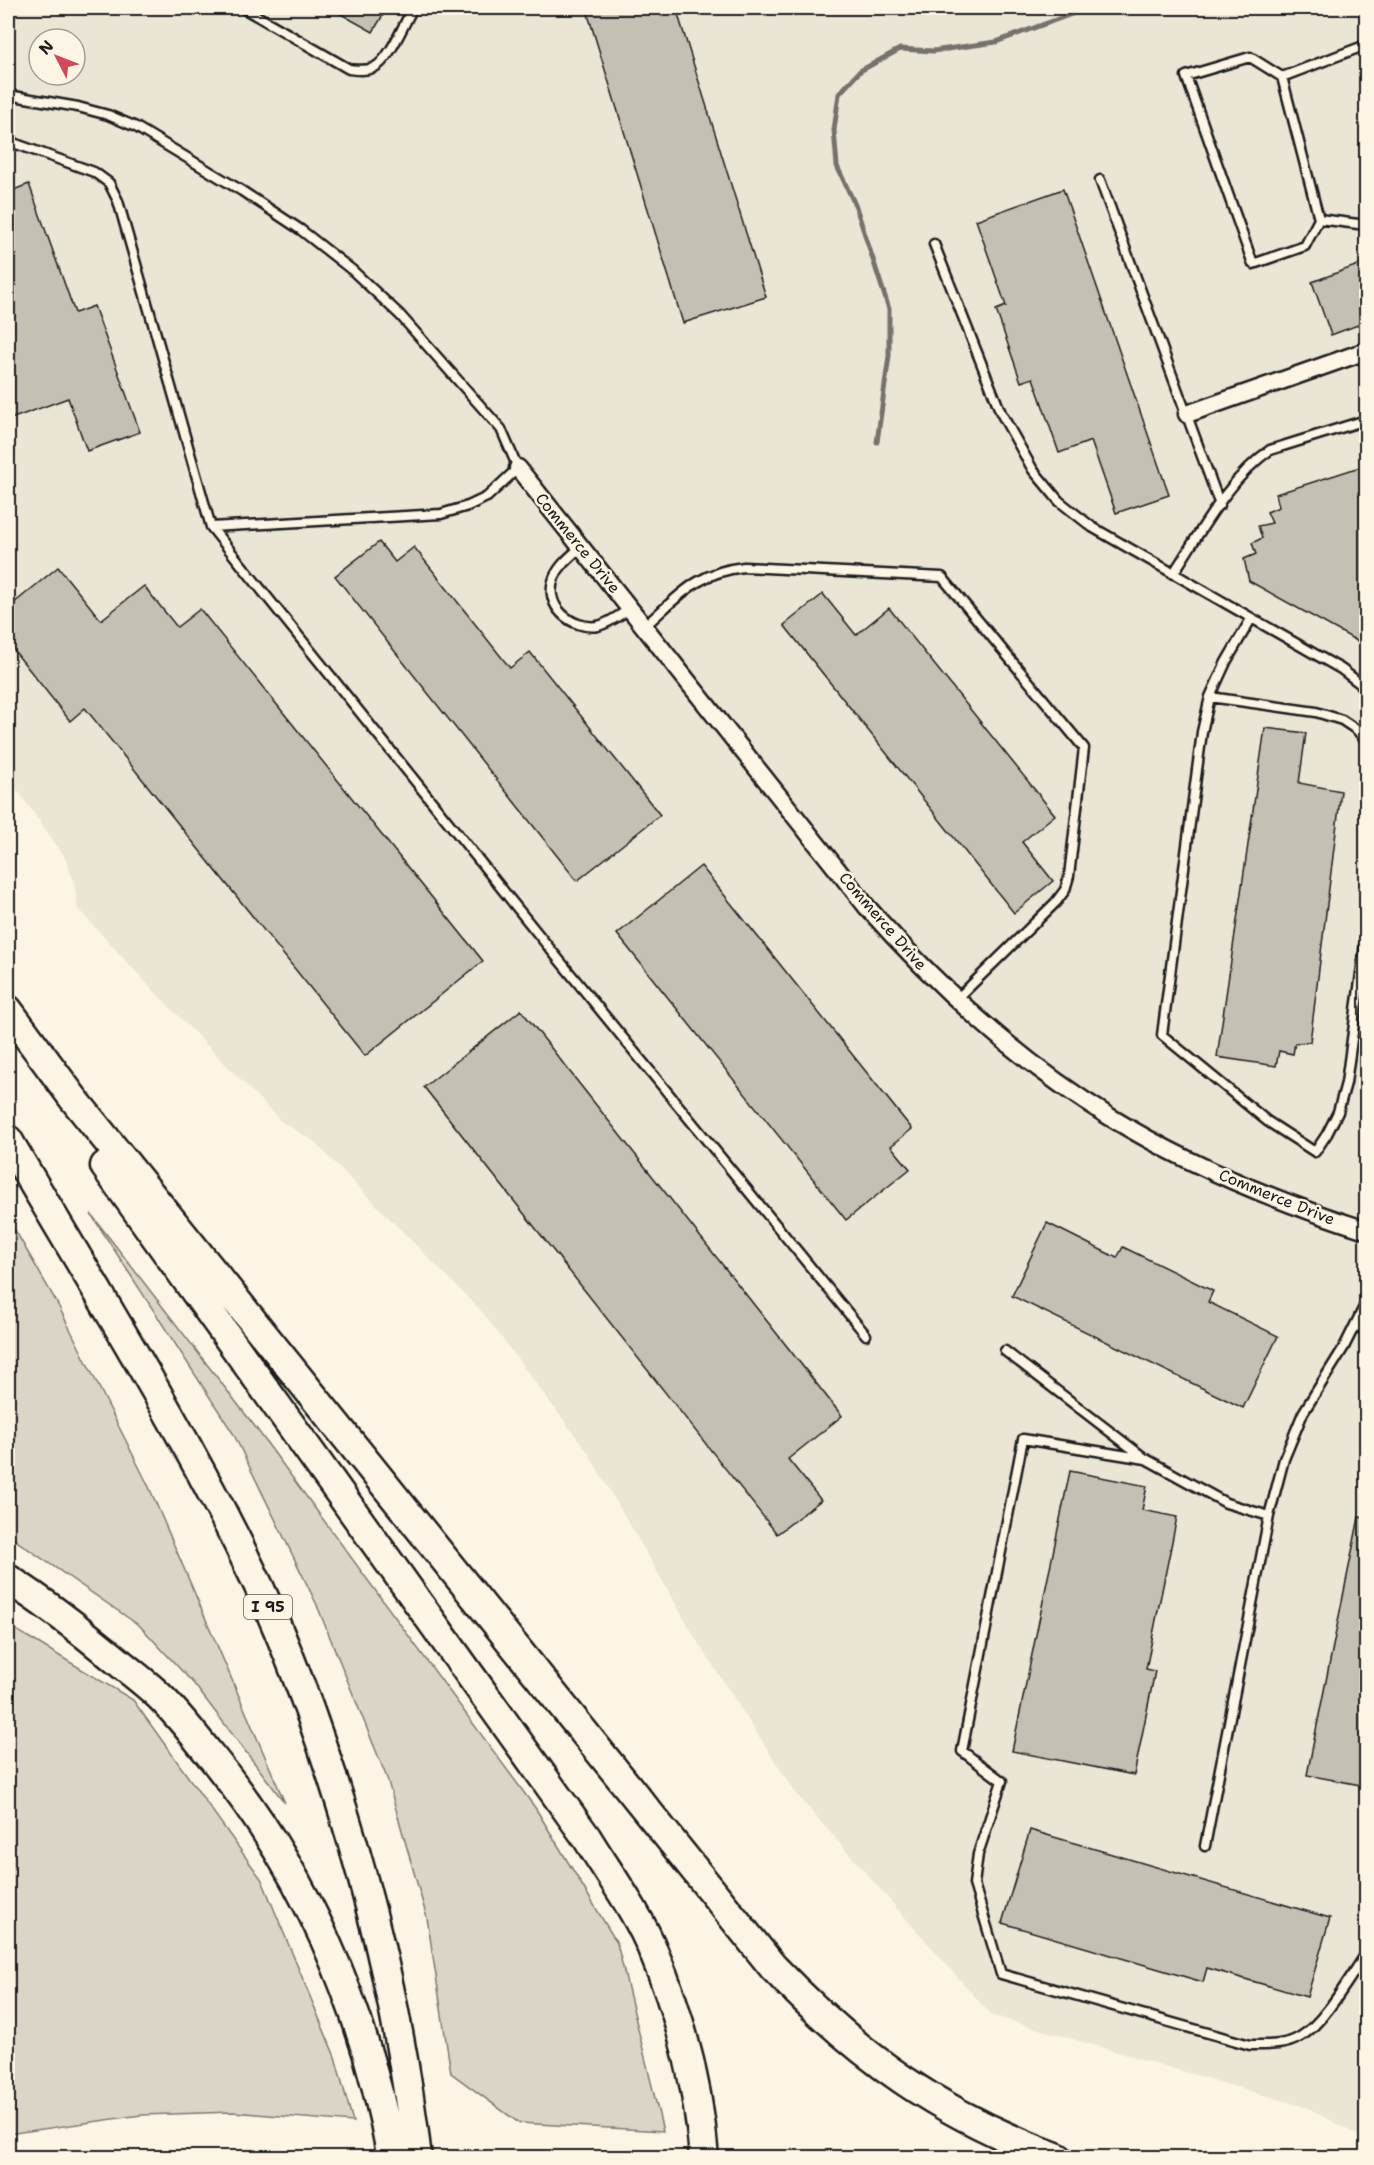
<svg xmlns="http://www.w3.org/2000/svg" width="1374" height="2165" viewBox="0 0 1374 2165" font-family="'Shantell Sans',sans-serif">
<rect width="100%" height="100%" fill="#fcf5e5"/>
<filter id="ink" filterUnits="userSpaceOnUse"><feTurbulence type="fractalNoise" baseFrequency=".0167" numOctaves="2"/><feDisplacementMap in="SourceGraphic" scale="12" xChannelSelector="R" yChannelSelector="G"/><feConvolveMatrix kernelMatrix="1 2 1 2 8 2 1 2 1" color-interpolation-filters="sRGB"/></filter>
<g filter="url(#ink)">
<!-- built -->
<path fill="#ebe5d6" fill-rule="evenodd" d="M8 8H1366V2140L1308 2108 991 2015 797 1795 699 1644 587 1451 483 1313 313 1141 282 1122 153 990 78 909 74 882 65 857 8 777ZM39 39H75V75H39Z"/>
<!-- green -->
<path fill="#dbd5c8" stroke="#7c7872" stroke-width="1.5" d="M91 1214 253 1424 536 1809 617 1943 663 2131 519 2123 451 2073 427 1918 387 1778 316 1603 233 1433Z
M8 1218 56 1301 149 1487 285 1803 194 1684 140 1626 8 1535Z
M8 1625 133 1700 262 1880 335 2057 353 2122 233 2112 141 2115 8 2134Z"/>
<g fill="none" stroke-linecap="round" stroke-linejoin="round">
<!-- stream -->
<path stroke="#75726c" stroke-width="5" d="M877 442 889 356V309L856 207 837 166 834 130 839 94 860 71 900 49 933 51 996 42 1088 8"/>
</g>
<!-- building -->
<path fill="#c4c0b3" stroke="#1c1c1c" stroke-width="1.5" d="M330 8H387L373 32Z
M586 8H676L766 297 683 323Z
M29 184 75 313 94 306 140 432 87 451 68 398 8 420V192Z
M1063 189 1169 495 1116 513 1091 441 1059 453 1033 378 1021 382 996 310 1006 306 976 220Z
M1366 262V322L1331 335 1312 282Z
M1366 465V646L1249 581 1244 559 1256 554 1252 543 1262 538 1258 526 1272 523 1267 512 1279 507 1276 494Z
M379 542 395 562 414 547 510 668 530 652 660 815 577 881 335 576Z
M58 567 101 620 144 586 177 627 200 609 483 961 365 1056 85 708 70 721 8 643V608Z
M823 594 856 635 889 608 1055 815 1022 842 1053 881 1014 913 784 625Z
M1265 728 1306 733 1299 783 1341 791 1310 1042 1295 1043 1293 1054 1279 1051 1276 1066 1217 1057Z
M701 866 912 1129 891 1146 910 1169 846 1220 617 934Z
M521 1010 842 1416 788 1459 821 1500 777 1534 424 1087Z
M1047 1223 1117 1258 1123 1247 1213 1291 1208 1302 1278 1336 1243 1408 1012 1296Z
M1070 1471 1147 1486 1142 1510 1177 1517 1146 1669 1155 1671 1134 1775 1012 1751Z
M1359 1517 1366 1518V1786L1307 1775Z
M1030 1830 1330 1918 1307 1997 1207 1968 1203 1982 1002 1923Z"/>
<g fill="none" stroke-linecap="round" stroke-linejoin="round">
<defs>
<path id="service" d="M243 8 349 69C358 70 365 71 373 68 389 62 404 23 413 8
M1366 45 1282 77 1319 219 1366 225
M1282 77 1250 57 1186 76 1253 264 1305 246 1319 219
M8 95 78 107 108 115 136 127 242 191 301 230 352 270 400 315 501 429 518 468 487 497 468 506 441 514 211 527
M8 141 94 172 109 183 118 201 211 527 551 950 866 1335
M1100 180 1220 505
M934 244 1001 413 1033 470 1059 501 1092 527 1341 669 1366 688
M581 547C571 556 559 565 554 578 543 606 572 630 598 626 610 623 621 614 631 608
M1173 574C1200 533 1229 478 1270 450L1366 420
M1251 619 1226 662 1210 697 1202 732 1162 1035 1267 1121 1315 1152 1327 1134 1338 1112 1346 1083 1366 937
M645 626C679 596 697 572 744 567L942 577 1084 748 1069 876 1065 890 1056 902 957 999
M1210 697 1316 712 1342 720 1357 730 1366 741
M1356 1326 1366 1329
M1005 1351 1143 1457
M1269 1516 1226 1503 1146 1459 1023 1439 962 1751 1002 1781 978 1854 974 1884 1001 1974 1250 2045C1267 2045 1285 2046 1300 2037 1324 2023 1350 1977 1366 1954
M1205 1846 1269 1516 1284 1459 1303 1413 1344 1347 1366 1303"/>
<path id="minor" d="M1187 414 1366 351
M518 468 867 907C938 987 1018 1061 1110 1117 1190 1166 1277 1202 1366 1230"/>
<path id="motorway" d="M8 1010 73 1098 773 1967C860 2058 939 2114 1058 2158
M8 1140C90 1281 178 1419 249 1566 282 1632 308 1703 331 1773 372 1898 402 2026 417 2158
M105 1166 587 1838C609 1874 639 1914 654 1953 681 2018 699 2088 704 2158
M8 1579C49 1605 83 1632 120 1663 132 1673 144 1682 155 1692 174 1709 190 1730 206 1750 304 1867 365 2007 392 2158"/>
</defs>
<!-- service casing -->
<use href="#service" stroke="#1c1c1c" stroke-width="13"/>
<!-- minor casing -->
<use href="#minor" stroke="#1c1c1c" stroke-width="21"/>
<!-- motorway casing -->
<use href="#motorway" stroke="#1c1c1c" stroke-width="33"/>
<!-- service -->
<use href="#service" stroke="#fcf5e5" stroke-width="8"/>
<!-- minor -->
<use href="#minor" stroke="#fcf5e5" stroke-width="16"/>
<!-- motorway -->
<use href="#motorway" stroke="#fcf5e5" stroke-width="28"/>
</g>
</g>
<g text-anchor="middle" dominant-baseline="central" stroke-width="5" stroke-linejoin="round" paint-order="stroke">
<!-- shield labels -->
<rect fill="#fcf5e5" stroke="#5f5d58" stroke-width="1.5" x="244" y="1595" width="48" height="24" rx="4.5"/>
<g font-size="15" font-weight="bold" fill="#1c1c1c">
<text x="268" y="1607">I 95</text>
</g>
<!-- street labels -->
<g font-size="16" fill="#1c1c1c" stroke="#fcf5e5">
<text transform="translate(578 543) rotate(51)">Commerce Drive</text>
<text transform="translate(883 921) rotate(49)">Commerce Drive</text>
<text transform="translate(1277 1197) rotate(22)">Commerce Drive</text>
</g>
</g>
<!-- margin -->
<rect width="1374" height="2165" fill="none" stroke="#fcf5e5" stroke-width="30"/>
<rect x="15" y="15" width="1344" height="2135" fill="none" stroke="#1c1c1c" stroke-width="2" filter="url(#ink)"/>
<!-- north arrow -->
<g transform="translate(57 57) rotate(312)"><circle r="28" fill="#fcf5e5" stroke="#a29e95" stroke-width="1.5"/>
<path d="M0-4.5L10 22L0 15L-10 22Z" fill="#d1495b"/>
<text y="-9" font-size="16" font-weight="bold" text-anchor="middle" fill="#1c1c1c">N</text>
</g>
</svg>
